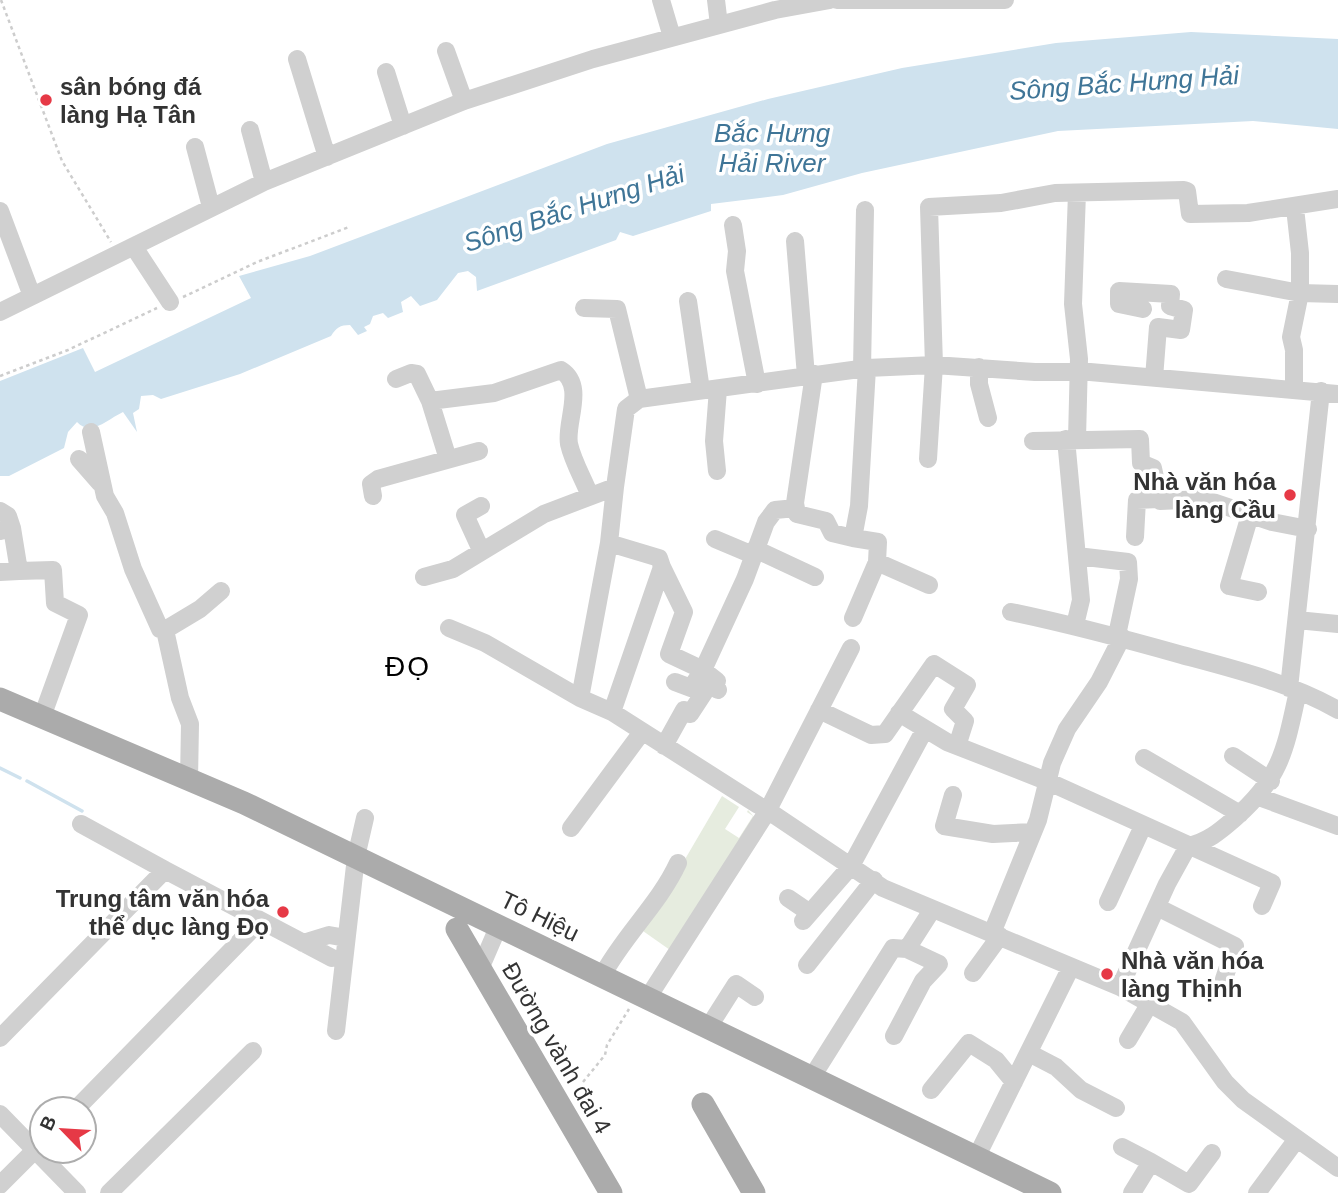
<svg xmlns="http://www.w3.org/2000/svg" width="1338" height="1193" viewBox="0 0 1338 1193" font-family="Arial,sans-serif">
<rect width="100%" height="100%" fill="#fff"/>
<!-- green -->
<path fill="#e6ecdf" d="M722 796 739 807 725 829 739 838 753 816 747 812 748 810 755 818 670 950 643 931Z"/>
<!-- water -->
<path fill="#cfe2ee" d="M1191 32 1338 39V129L1253 121 1058 131 862 173 783 195 711 204V211L633 236 620 232 616 240 477 291 476 277 468 271 458 273 437 300 420 306 411 296 401 302 403 312 388 318 383 313 373 316 370 324 364 327 367 331 358 335 350 325C340 325 336 328 331 336L240 374 161 399 153 395 141 396 139 409 133 413 137 432 123 412C108 419 91 437 77 422L68 432 64 448 9 476H0V381L83 348 95 372 251 298 239 276 310 256 607 144 768 99 902 68 1056 43Z"/>
<g fill="none" stroke-linecap="round" stroke-linejoin="round">
<!-- stream -->
<path stroke="#cfe2ee" stroke-width="3.5" d="M0 768 20 778
M27 781 82 811"/>
<!-- path -->
<path stroke="#cdcdcd" stroke-width="2.5" stroke-dasharray="3.5 3.5" stroke-linecap="butt" d="M1 0 62 161 111 242
M183 297 257 262 349 227
M0 376 68 350 157 308
M583 1082 605 1055 607 1045 629 1009"/>
<!-- minor -->
<path stroke="#d0d0d0" stroke-width="18" d="M661 0 672 37
M716 0 719 25
M837 0H1005
M446 51 464 101
M297 59 327 157
M386 72 403 126
M250 130 264 182
M195 147 211 207
M1077 193 1073 304 1079 359 1077 439
M0 211 32 296
M733 225 737 251 735 271 757 384
M795 241 806 376
M134 247 170 302
M1226 279 1300 293 1338 294
M688 301 701 390
M584 308 617 309 639 399
M1143 309 1119 304V291L1171 294 1170 306 1184 310 1181 330 1158 327 1154 378
M0 312 264 182 464 101 593 59 775 10 830 0
M979 367V384L988 418
M862 369 865 210
M814 374 795 503 797 514 826 521 832 533 853 538 859 506 867 368
M396 379 411 373 417 374 430 401
M1294 389V350L1291 337 1300 293V253L1295 208
M91 432 105 496 115 513 133 569 160 629 165 630
M1066 439 1081 600 1075 625
M1033 441 1140 439 1141 463 1153 468 1160 501 1204 499 1272 522 1308 529
M79 459 100 483
M448 459 430 401 494 393 561 370C586 386 565 422 569 444 573 462 584 480 590 496
M928 459 934 365 929 207 1001 203 1055 193 1184 190 1187 191 1190 214 1248 213 1338 199
M717 471 714 441 718 389
M373 496 371 484 378 479 479 451
M0 511 8 516 12 528
M1250 515 1229 586 1258 592
M0 531 12 528 19 571 53 570 55 603 79 615 42 717
M1135 537 1137 500 1158 499
M853 538 878 542 877 562 853 618
M715 539 753 555
M609 543 659 558 662 567 612 712
M755 549 815 577
M481 550 465 515 481 506
M1077 556 1128 562 1129 579 1117 635
M877 562 929 585
M662 567 684 612 669 654 703 670 691 688 675 682
M0 572 19 571
M424 577 453 569 544 514 615 487 626 409 639 399 867 368 934 365 1035 372H1090L1338 394
M1011 612C1069 624 1125 639 1182 655 1234 669 1291 683 1338 710
M1297 620 1338 624
M449 628 485 643 580 698 612 712 758 805
M717 681 703 670 745 579 766 522 775 510 796 508
M1289 688 1321 391
M580 698 609 543 615 487
M819 710 871 735 885 734 934 664 967 685 953 709 965 721 957 746
M899 713 947 742 1049 782 1272 883 1262 906
M664 746 684 710 690 714 709 685 718 690
M1233 756 1271 781
M1144 758 1240 814
M189 780 190 724 180 698 165 630 200 609 221 591
M953 795 944 826 993 834 1033 832
M1259 797 1338 826
M770 806 851 648
M770 812 883 888 1120 987 1182 1022 1225 1082 1243 1100 1338 1168
M81 824 165 870
M571 828 642 732
M788 898 810 913
M1108 902 1143 826
M1157 907 1235 946 1224 979
M803 921 851 866 925 729
M992 933 1038 820 1052 763 1067 729 1099 682 1122 637
M303 943 329 935 346 938
M807 965 874 880
M480 969 499 925
M973 973 1000 936
M602 976C624 935 659 904 678 863
M1120 987 1167 884 1188 846C1207 842 1219 832 1234 819 1281 778 1285 751 1298 691
M647 999 765 815
M708 1028 736 984 755 997
M336 1031 356 857 365 818
M894 1036 923 981 939 964 907 949
M0 1038 165 870 332 958
M1128 1040 1150 1003
M1029 1053 1056 1067 1081 1090 1116 1108
M812 1077 893 948 907 949 932 910
M931 1090 969 1043 996 1060 1014 1082
M76 1109 260 921
M0 1114 77 1193
M1122 1147 1151 1162
M976 1158 1071 967
M0 1185 42 1143
M109 1193 253 1051
M1132 1193 1151 1162 1189 1184 1212 1153
M1257 1193 1297 1139"/>
<!-- major -->
<path stroke="#ababab" stroke-width="23" d="M0 699 244 803 1050 1193
M457 929 611 1193
M703 1104 754 1193"/>
</g>
<!-- markers -->
<g fill="#e63946" stroke="#fff" stroke-width="2.5">
<circle cx="46" cy="100" r="7"/>
<circle cx="1290" cy="495" r="7"/>
<circle cx="283" cy="912" r="7"/>
<circle cx="1107" cy="974" r="7"/>
</g>
<g text-anchor="middle" dominant-baseline="central" stroke-width="7" stroke-linejoin="round" paint-order="stroke">
<!-- poi labels -->
<g font-size="24" font-weight="bold" fill="#333" stroke="#fff" text-anchor="start">
<text x="60" y="86">sân bóng đá<tspan x="60" dy="28">làng Hạ Tân</tspan></text>
<text x="1276" y="481" text-anchor="end">Nhà văn hóa<tspan x="1276" dy="28">làng Cầu</tspan></text>
<text x="269" y="898" text-anchor="end">Trung tâm văn hóa<tspan x="269" dy="28">thể dục làng Đọ</tspan></text>
<text x="1121" y="960">Nhà văn hóa<tspan x="1121" dy="28">làng Thịnh</tspan></text>
</g>
<!-- street labels -->
<g font-size="24" fill="#333" stroke="#fff">
<text transform="translate(540 916) rotate(26)">Tô Hiệu</text>
<text transform="translate(557 1048) rotate(60)">Đường vành đai 4</text>
</g>
<!-- water labels -->
<g font-size="26" font-style="italic" fill="#3f7597" stroke="#fff">
<text transform="translate(1124 83) rotate(-4)">Sông Bắc Hưng Hải</text>
<text x="772" y="133">Bắc Hưng<tspan x="772" dy="30">Hải River</tspan></text>
<text transform="translate(574 208) rotate(-18)">Sông Bắc Hưng Hải</text>
</g>
<!-- quarter labels -->
<g font-size="28" letter-spacing="2" fill="#000" stroke="#fff">
<text x="408" y="666">ĐỌ</text>
</g>
</g>
<!-- north arrow -->
<g transform="translate(63 1130) rotate(295)"><circle r="33" fill="#ffffff" stroke="#adadad" stroke-width="2"/>
<path d="M0-5L12 26L0 18L-12 26Z" fill="#e63946"/>
<text y="-10" font-size="19" font-weight="bold" text-anchor="middle" fill="#333333">B</text>
</g>
</svg>
